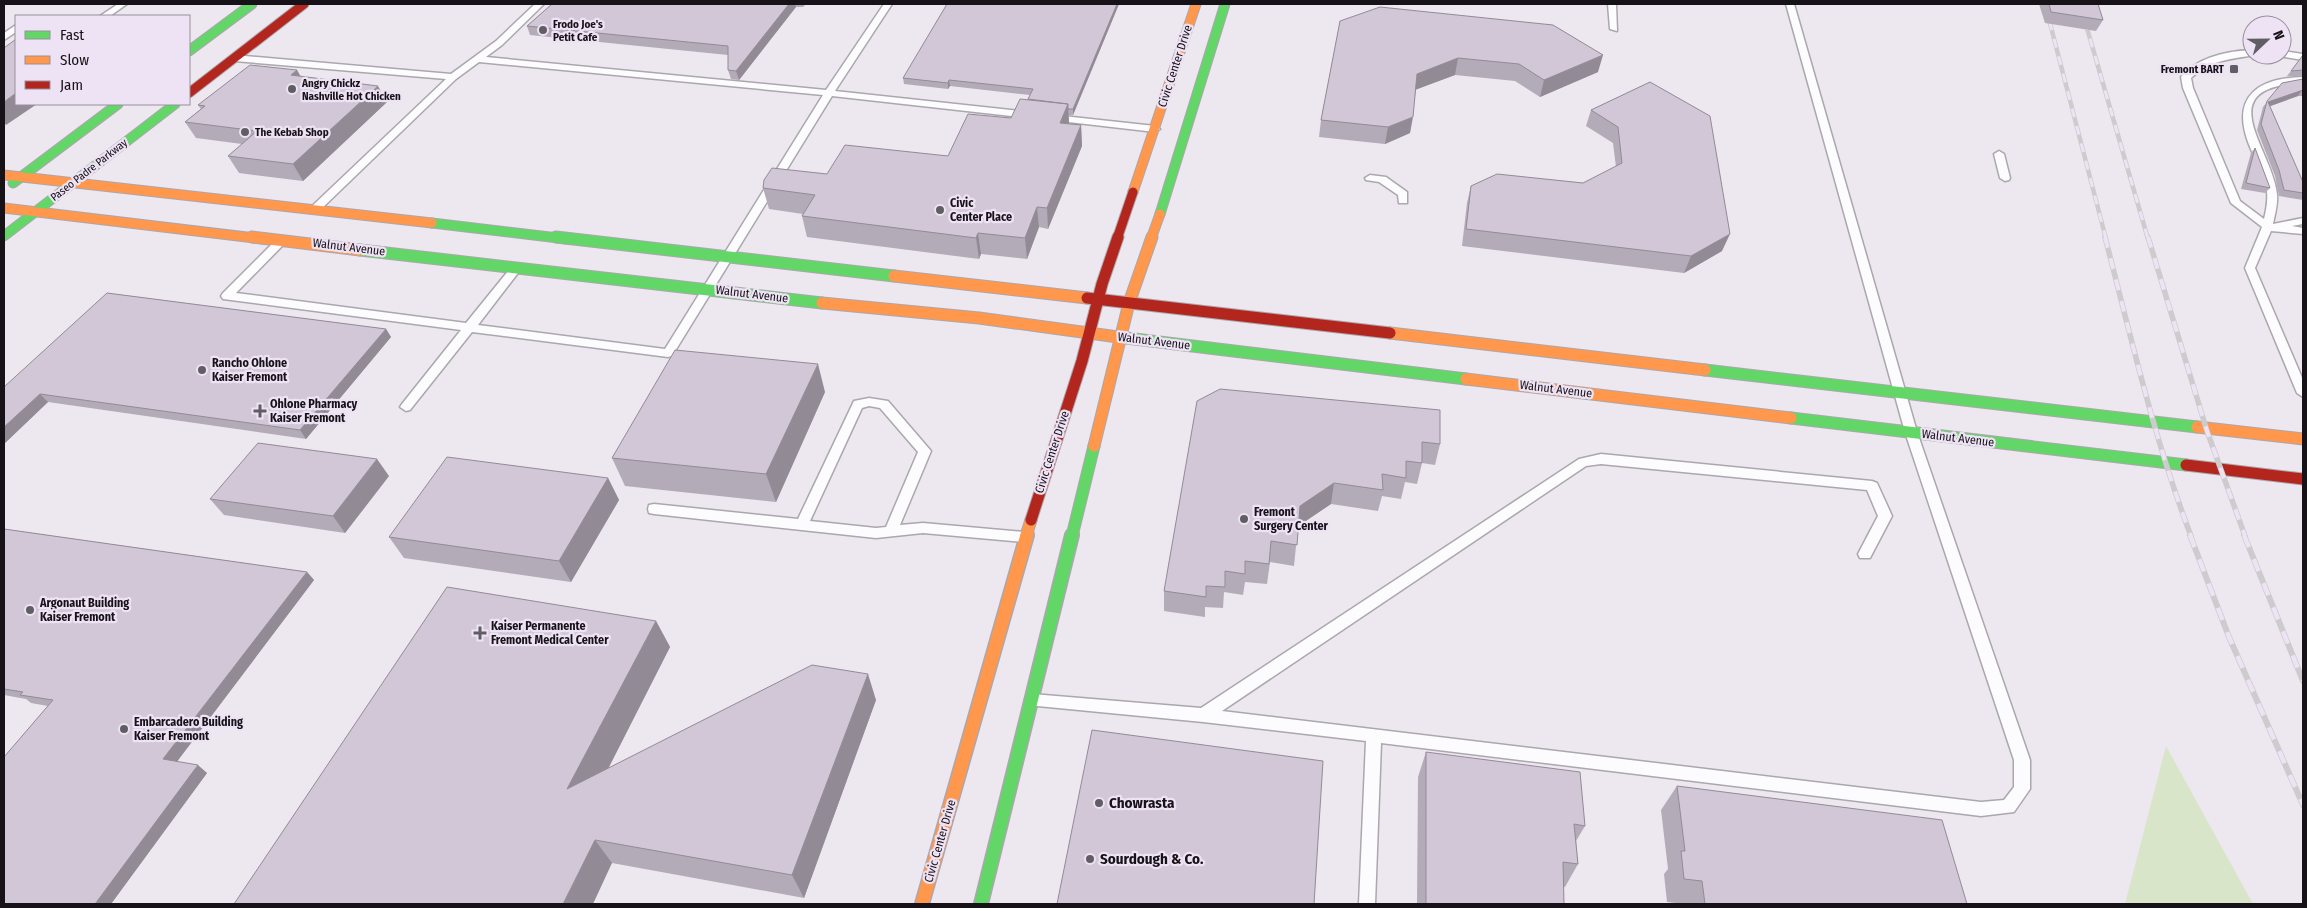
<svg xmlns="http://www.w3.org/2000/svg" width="2307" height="908" viewBox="0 0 2307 908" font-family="'Fira Sans Condensed',sans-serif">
<rect width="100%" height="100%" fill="#ede7f0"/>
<!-- green -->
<path fill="#d9e5c9" d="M2166 746 2253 904H2125Z"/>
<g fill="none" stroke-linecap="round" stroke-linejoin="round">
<defs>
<path id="lane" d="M118 4H127L110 16H100Z
M535 4H544L502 45 486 57 826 90 884 4H892L835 91 1029 112 1034 115 1029 118 832 96 672 356 668 357 472 332 410 410 406 411 400 407 402 404 461 330 223 299 221 296 223 293 278 238 282 237 287 240 286 242 236 293 466 323 513 265 517 264 522 267 521 269 478 325 665 349 823 95 479 62 456 79 318 212 314 213 309 210 310 208 446 79 234 61 230 58 234 55 451 74 496 41Z
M1608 4H1616L1617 31 1610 29Z
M1786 4H1794L1917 432 2030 760V789L2014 812 1981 816 1381 743 1375 904H1359L1366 741 1203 722 1027 705 1025 700 1027 695 1032 694 1201 708 1579 459 1601 454 1872 481 1877 483 1892 516 1870 558H1860L1858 554 1878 516 1867 490 1601 464 1586 466 1222 711 1981 802 2004 800 2014 787V760L1905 432Z
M16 25V32L4 40V33Z
M2252 50V55H2255C2231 59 2210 60 2191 78L2193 88 2240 201 2264 219C2266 211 2268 201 2267 192 2264 175 2254 158 2248 142 2231 95 2260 78 2303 77V83C2208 87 2272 148 2277 194 2278 204 2275 214 2273 224L2303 218V224L2292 226 2303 228V234L2271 231 2255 268 2303 380V397L2297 393 2245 268 2262 227 2231 203 2183 88 2181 77C2198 57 2227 51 2252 50Z
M2282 51 2303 54V60L2279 56 2282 55Z
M1054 115 1155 126 1160 129 1155 132 1051 120V116Z
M1999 151 2004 154 2010 178 2009 180 2005 181 2000 178 1994 154Z
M1370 175 1386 177 1407 192V203H1399L1398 195 1379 182 1366 180 1365 178Z
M869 398 888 401 931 451 900 525 923 523 1025 532 1030 533 1032 537 1030 541 1025 542 923 533 876 538 654 514 649 513 648 509 649 505 654 504 798 519 854 401ZM869 406 880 408 918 452 886 527 876 528 810 521 862 408Z"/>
<path id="fast-far2" d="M189 51 252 4
M13 183 118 104
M1160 214 1225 4
M432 223 567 239
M4 236 175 104"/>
<path id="fast-far1" d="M556 237 894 276
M360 250 822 303
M1118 337 1466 379
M1705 370 2197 427
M1791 418 2186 465
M1072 536 1094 446"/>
<path id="fast" d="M981 904 1072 535"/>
<path id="slow-far2" d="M4 175 432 223
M1133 192 1196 4
M4 208 263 239
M1151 239 1160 214"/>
<path id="slow-far1" d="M252 237 360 250
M894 276 1087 298
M822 303 979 318 1118 337
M1390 333 1705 370
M1466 379 1791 418
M2197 427 2303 439
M1094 446 1129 303 1152 237
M1026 536 1031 520"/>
<path id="slow" d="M922 904 1027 535"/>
<path id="jam-far1" d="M189 93 304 4
M1117 239 1133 192"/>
<path id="jam" d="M1087 298 1390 333
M2186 465 2303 479
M1031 520 1082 361 1102 284 1118 237"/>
</defs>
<!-- lane casing -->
<use href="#lane" stroke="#aba7ad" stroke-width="3"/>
<!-- fast-far2 casing -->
<use href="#fast-far2" stroke="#aba7ad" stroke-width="11"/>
<!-- fast-far1 casing -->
<use href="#fast-far1" stroke="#aba7ad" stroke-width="13"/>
<!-- fast casing -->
<use href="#fast" stroke="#aba7ad" stroke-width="16"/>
<!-- slow-far2 casing -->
<use href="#slow-far2" stroke="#aba7ad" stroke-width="11"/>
<!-- slow-far1 casing -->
<use href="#slow-far1" stroke="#aba7ad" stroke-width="13"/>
<!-- slow casing -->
<use href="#slow" stroke="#aba7ad" stroke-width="16"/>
<!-- jam-far1 casing -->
<use href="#jam-far1" stroke="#aba7ad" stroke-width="11"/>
<!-- jam casing -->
<use href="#jam" stroke="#aba7ad" stroke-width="13"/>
<!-- lane -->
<use href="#lane" fill="#fcfbfd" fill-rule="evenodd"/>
<!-- fast-far2 -->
<use href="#fast-far2" stroke="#63d668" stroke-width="9"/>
<!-- fast-far1 -->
<use href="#fast-far1" stroke="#63d668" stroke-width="11"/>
<!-- fast -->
<use href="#fast" stroke="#63d668" stroke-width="13"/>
<!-- slow-far2 -->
<use href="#slow-far2" stroke="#ff974d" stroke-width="9"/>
<!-- slow-far1 -->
<use href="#slow-far1" stroke="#ff974d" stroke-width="11"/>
<!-- slow -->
<use href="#slow" stroke="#ff974d" stroke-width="13"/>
<!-- jam-far1 -->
<use href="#jam-far1" stroke="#b3261e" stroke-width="9"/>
<!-- jam -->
<use href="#jam" stroke="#b3261e" stroke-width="11"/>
<defs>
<path id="rail-far2" d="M2045 4 2106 239
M2080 4 2148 239"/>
<path id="rail-far1" d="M2105 237C2131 337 2154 439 2191 536
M2148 237 2207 431 2245 536"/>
<path id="rail" d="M2190 535 2229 637 2303 805
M2244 535 2303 681"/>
</defs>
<!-- rail-far2 casing -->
<use href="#rail-far2" stroke="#cdcbce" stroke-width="4.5"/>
<!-- rail-far1 casing -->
<use href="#rail-far1" stroke="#cdcbce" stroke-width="5.5"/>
<!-- rail casing -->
<use href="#rail" stroke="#cdcbce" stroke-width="6"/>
<!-- rail-far2 -->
<use href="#rail-far2" stroke="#eee3f4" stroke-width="3" stroke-dasharray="9" stroke-linecap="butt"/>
<!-- rail-far1 -->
<use href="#rail-far1" stroke="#eee3f4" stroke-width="4" stroke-dasharray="11" stroke-linecap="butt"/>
<!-- rail -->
<use href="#rail" stroke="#eee3f4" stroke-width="4.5" stroke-dasharray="13" stroke-linecap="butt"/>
</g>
<!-- wall -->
<path fill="#b4abb9" d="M552 4H806L803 7H796L739 80 731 79 728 70V55L530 35 527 26Z
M1119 4 1073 115H1069V124L1081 125 1082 146 1048 229 1039 227 1027 259 981 254 979 259 807 237 802 216 803 214 769 209 763 188 827 174 948 156 1011 118 1028 99 1030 95 950 86 948 89 904 84 903 78Z
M2039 4H2098L2103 20 2096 31 2045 23Z
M1340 21 1598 72 1540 97 1515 81 1455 75 1416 89 1410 133 1385 144 1319 137 1321 120Z
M2303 56V76H2287Z
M297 70 301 77 387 102 303 181 239 173 228 156 242 144 196 138 185 122 201 109 198 105Z
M2303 79V96H2298L2270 106 2303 193V200L2279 196 2275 176 2257 130 2263 107 2282 83Z
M1650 82 1722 251 1684 273 1462 246 1467 203 1471 186 1583 183 1616 167 1613 143 1586 126 1591 110Z
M2255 148 2270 188 2265 193 2241 189 2251 153Z
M107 293 386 329 391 337 306 439 48 402 4 444Z
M1220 389 1440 444 1435 465 1422 463 1417 484 1405 482 1401 499 1382 496 1378 511 1331 504 1298 526 1294 566 1270 562 1267 584 1245 582 1243 595 1224 592 1223 608 1205 607V617L1164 611V591Z
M825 392 776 502 625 486 612 458Z
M389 476 345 533 224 515 210 499Z
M608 478 619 500 571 582 404 558 389 537Z
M4 529 307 572 314 580 177 761 207 773 111 904 48 706 31 703 26 699 4 695Z
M656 621 670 647 608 769 876 700 804 898 612 863 234 904Z
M1426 752 1585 826 1576 841 1578 864 1565 887H1563L1564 904H1417L1418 777Z
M1677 786 1967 904H1685L1667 902 1664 874 1668 869 1661 810Z"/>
<!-- shaded-wall -->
<path fill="#928b96" d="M789 4H795L796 7 739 80 736 71Z
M1117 4H1119L1073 115V109Z
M1603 55 1598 72 1540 97 1544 80Z
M1458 58 1455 75 1415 90 1417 74Z
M297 70 306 87 291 75Z
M949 80 950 86 948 89V83Z
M378 86 387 102 303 181 293 164Z
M2302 90 2298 96 2265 108 2268 102Z
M16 93V104H37L6 125 4 122V102Z
M1068 104 1069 124 1060 123Z
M1413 117 1410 133 1385 144 1388 127Z
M1081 125 1082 146 1048 229 1047 208Z
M1037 207 1039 227 1027 259 1025 238Z
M978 233 981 254 979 259 976 238Z
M1730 234 1722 251 1684 273 1691 256Z
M386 329 391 337 306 439 300 430Z
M818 364 825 392 776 502 766 474Z
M40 394 48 402 4 444V427Z
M377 459 389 476 345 533 333 516Z
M608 478 619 500 571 582 559 561Z
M1334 483 1331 504 1297 527 1300 506Z
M307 572 314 580 173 767 163 759Z
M656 621 670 647 585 814 567 789Z
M868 674 876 700 804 898 792 875Z
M198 765 207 773 111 904H95Z
M595 840 612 863 593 904H563Z"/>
<!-- building -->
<path fill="#d1c7d7" stroke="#928b96" d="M552 4H789L736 71 728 70V46L527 26Z
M947 4H1117L1073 109H1068V104L1028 99 1033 89 949 80 948 83 903 78Z
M2049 4H2098L2103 20 2051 12Z
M1380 7 1553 25 1603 55 1544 80 1519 64 1458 58 1417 74 1413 117 1388 127 1321 120 1340 21Z
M16 39V93L4 102V48Z
M2303 55V70L2291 71Z
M250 65 297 70 291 75 378 86 293 164 228 156 257 131 185 122 205 106 198 105Z
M2303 79V90L2268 102 2303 182V193L2284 190 2279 170 2261 124 2267 101 2282 83Z
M1650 82 1710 116 1730 234 1691 256 1466 229 1471 186 1497 174 1583 183 1622 163 1618 127 1591 110Z
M1020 99 1068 104 1060 123 1081 125 1047 208 1037 207 1025 238 978 233 976 238 802 216 815 195 763 188 764 180 772 168 827 174 845 145 948 156 968 114 1011 118Z
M2255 148 2270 188 2246 183Z
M107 293 386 329 300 430 40 394 4 427V387Z
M675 350 818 364 766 474 612 458Z
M1220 389 1440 410V444L1422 442V463L1406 461V478L1382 474 1383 490 1334 483 1300 506 1297 545 1271 541 1269 564 1245 561V574L1225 571V587L1206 586V597L1164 591 1197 401Z
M258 443 377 459 333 516 210 499Z
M447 457 608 478 559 561 389 537Z
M4 529 307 572 163 759 198 765 95 904H4V757L53 700 20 695 23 692 4 689Z
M447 587 656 621 567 789 812 665 868 674 792 875 595 840 563 904H234Z
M1092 730 1323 761 1314 904H1057Z
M1426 752 1580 772 1585 826 1574 824 1578 864 1563 862 1564 904H1426Z
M1677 786 1942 820 1967 904H1705L1702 881 1684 879 1681 851H1685Z"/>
<!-- markers -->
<g fill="#615d64" stroke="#eee3f4" stroke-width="2">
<circle cx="543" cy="30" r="5"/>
<rect x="2229" y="64" width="10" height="10" rx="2.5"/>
<circle cx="292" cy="89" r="5"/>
<circle cx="245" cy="132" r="5"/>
<circle cx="940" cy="210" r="5"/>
<circle cx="202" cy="370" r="5"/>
<path d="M257.5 403.5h5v5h5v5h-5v5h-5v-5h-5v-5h5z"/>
<circle cx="1244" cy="519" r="5"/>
<circle cx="30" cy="610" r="5"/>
<path d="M477.5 625.5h5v5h5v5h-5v5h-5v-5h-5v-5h5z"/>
<circle cx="124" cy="729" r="5"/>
<circle cx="1099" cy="803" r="5"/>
<circle cx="1090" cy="859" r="5"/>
</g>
<g text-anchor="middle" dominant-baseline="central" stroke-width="4.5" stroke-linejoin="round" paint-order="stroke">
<!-- far-poi labels -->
<g font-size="11" font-weight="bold" fill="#161218" stroke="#eee3f4" text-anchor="start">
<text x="553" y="24">Frodo Joe's<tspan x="553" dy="13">Petit Cafe</tspan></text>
<text x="2224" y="69" text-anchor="end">Fremont BART</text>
<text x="302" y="83">Angry Chickz<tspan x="302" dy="13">Nashville Hot Chicken</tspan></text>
<text x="255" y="132">The Kebab Shop</text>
</g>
<!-- far-street labels -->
<g font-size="11" fill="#161218" stroke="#eee3f4">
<text transform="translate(89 170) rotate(-38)">Paseo Padre Parkway</text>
</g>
<!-- street labels -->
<g font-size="12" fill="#161218" stroke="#eee3f4">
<text transform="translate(1175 66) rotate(-72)">Civic Center Drive</text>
<text transform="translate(349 247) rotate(7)">Walnut Avenue</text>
<text transform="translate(752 294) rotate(7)">Walnut Avenue</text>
<text transform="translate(1154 341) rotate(7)">Walnut Avenue</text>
<text transform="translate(1556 389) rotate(7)">Walnut Avenue</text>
<text transform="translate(1958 438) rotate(7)">Walnut Avenue</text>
<text transform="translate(1052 452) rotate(-72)">Civic Center Drive</text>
<text transform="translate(940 841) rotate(-74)">Civic Center Drive</text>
</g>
<!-- poi labels -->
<g font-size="12" font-weight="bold" fill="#161218" stroke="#eee3f4" text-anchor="start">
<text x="950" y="203">Civic<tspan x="950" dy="14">Center Place</tspan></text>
<text x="212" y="363">Rancho Ohlone<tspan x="212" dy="14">Kaiser Fremont</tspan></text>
<text x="270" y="404">Ohlone Pharmacy<tspan x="270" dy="14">Kaiser Fremont</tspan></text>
<text x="1254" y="512">Fremont<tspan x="1254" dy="14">Surgery Center</tspan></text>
<text x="40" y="603">Argonaut Building<tspan x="40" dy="14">Kaiser Fremont</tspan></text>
<text x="491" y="626">Kaiser Permanente<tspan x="491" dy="14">Fremont Medical Center</tspan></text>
<text x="134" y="722">Embarcadero Building<tspan x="134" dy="14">Kaiser Fremont</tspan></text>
</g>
<!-- near-poi labels -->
<g font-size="15" font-weight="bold" fill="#161218" stroke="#eee3f4" text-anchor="start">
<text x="1109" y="803">Chowrasta</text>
<text x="1100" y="859">Sourdough &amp; Co.</text>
</g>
</g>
<!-- border -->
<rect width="2307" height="908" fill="none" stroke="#161218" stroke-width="10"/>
<!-- legend -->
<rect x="15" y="15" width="175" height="90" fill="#eee3f4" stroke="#988f9c"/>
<rect x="25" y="31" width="25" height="8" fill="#63d668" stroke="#988f9c"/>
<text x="60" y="40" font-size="15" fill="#161218">Fast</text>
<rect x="25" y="56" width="25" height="8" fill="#ff974d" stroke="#988f9c"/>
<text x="60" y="65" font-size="15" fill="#161218">Slow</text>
<rect x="25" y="81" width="25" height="8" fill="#b3261e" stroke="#988f9c"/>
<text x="60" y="90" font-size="15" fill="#161218">Jam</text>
<!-- north arrow -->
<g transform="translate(2267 40) rotate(68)"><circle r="24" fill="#eee3f4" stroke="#988f9c"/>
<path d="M0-4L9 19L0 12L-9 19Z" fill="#615d64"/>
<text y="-8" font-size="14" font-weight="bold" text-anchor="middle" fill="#161218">N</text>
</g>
</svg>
